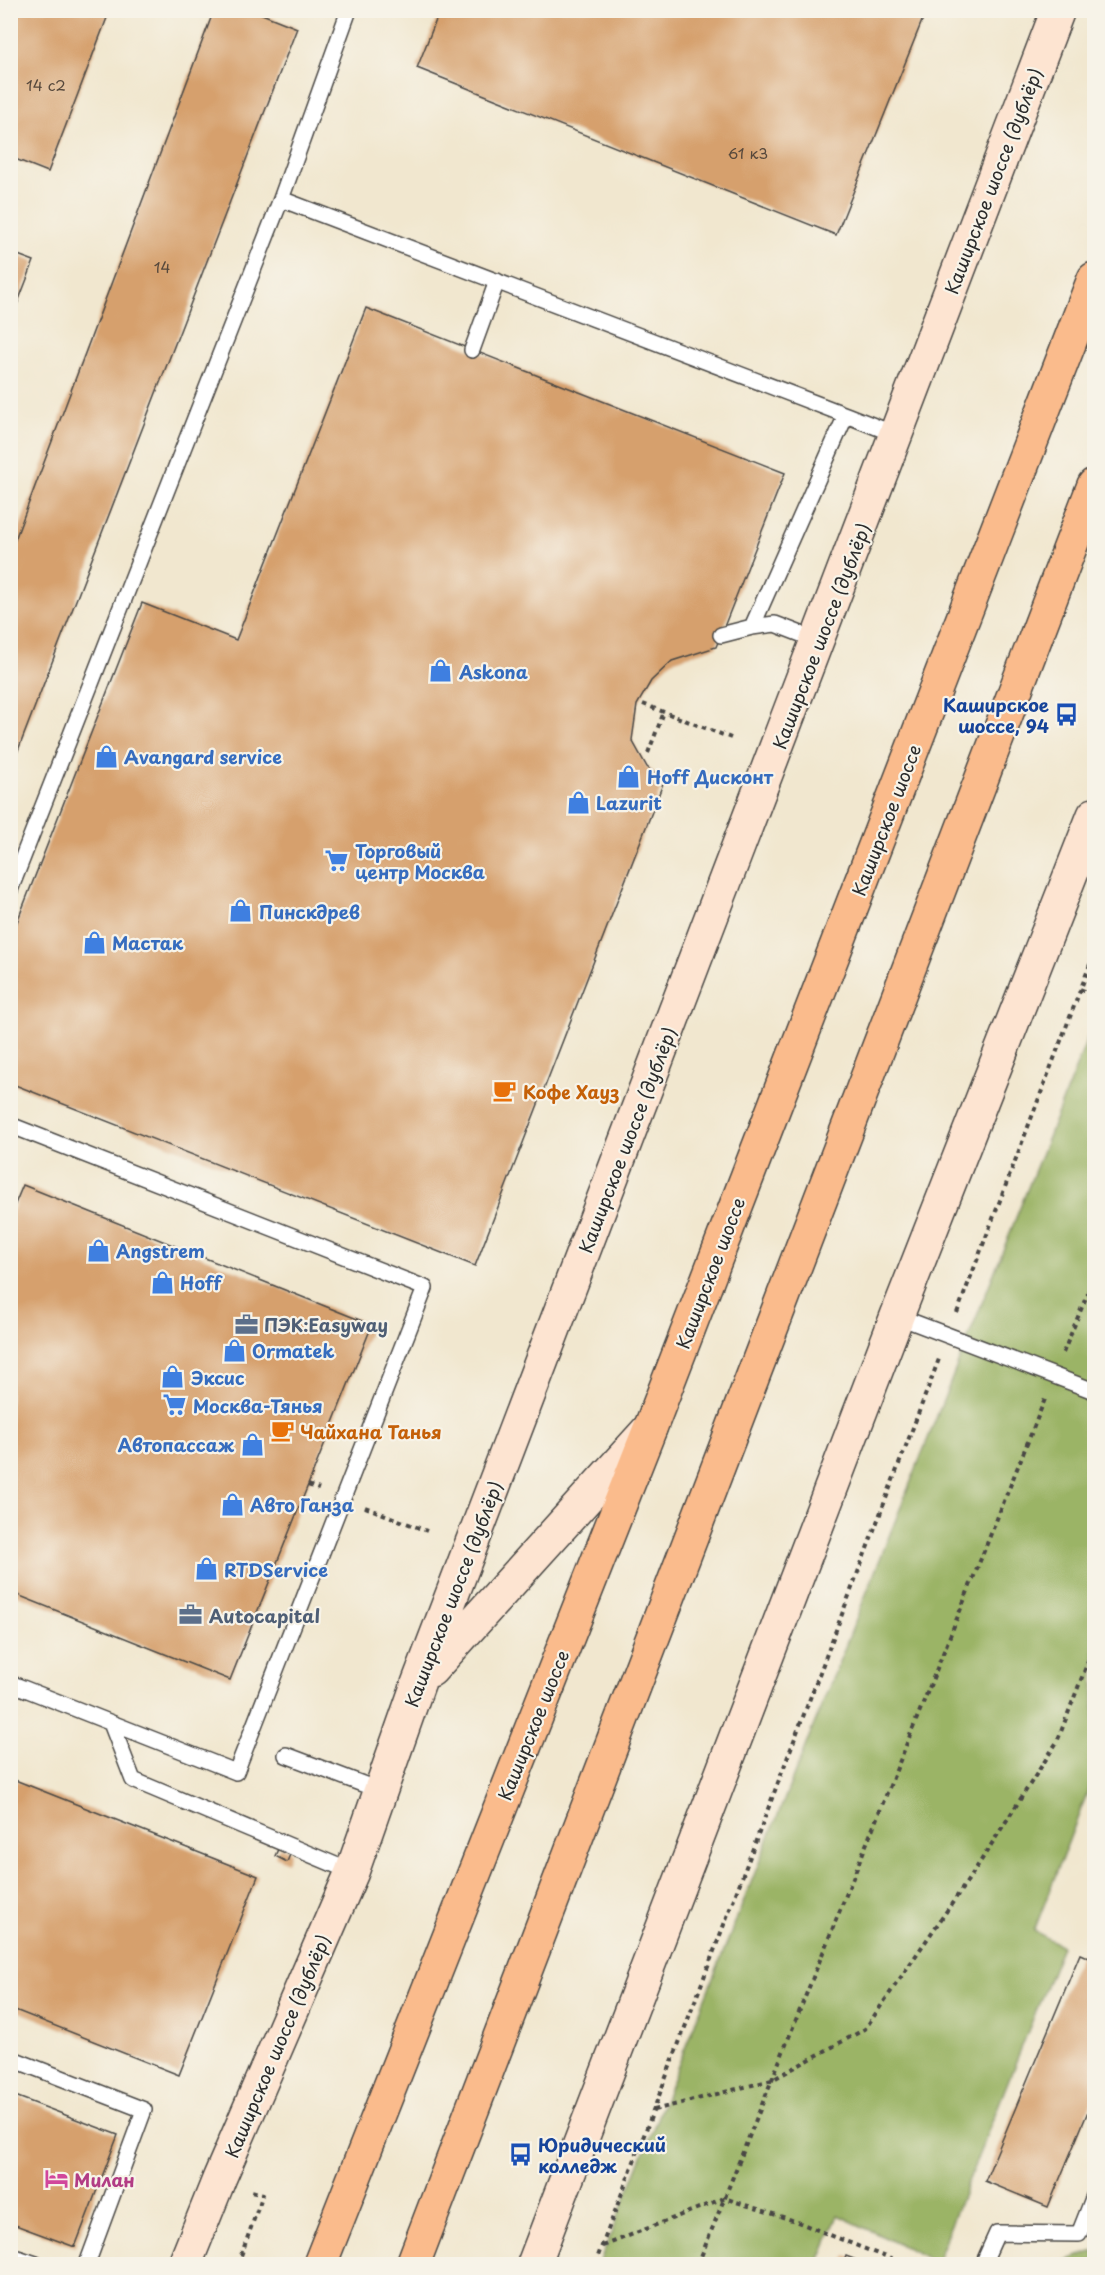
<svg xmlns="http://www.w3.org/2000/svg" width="1105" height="2275" viewBox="0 0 1105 2275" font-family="'Playpen Sans',sans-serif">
<rect width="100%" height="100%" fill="#f7f3e8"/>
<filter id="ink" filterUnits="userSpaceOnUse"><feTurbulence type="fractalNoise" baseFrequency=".0167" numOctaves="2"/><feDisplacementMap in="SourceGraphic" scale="12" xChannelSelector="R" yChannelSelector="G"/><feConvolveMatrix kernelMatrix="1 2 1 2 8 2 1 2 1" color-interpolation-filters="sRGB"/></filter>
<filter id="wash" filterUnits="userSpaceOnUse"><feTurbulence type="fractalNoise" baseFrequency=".008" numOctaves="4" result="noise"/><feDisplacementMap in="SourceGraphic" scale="24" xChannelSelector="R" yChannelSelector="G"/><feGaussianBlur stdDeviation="1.35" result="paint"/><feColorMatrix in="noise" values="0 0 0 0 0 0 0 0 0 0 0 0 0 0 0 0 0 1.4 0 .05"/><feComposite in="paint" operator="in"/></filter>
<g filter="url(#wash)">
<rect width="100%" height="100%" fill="#f1e7cf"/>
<!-- forest -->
<path fill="#9bb466" stroke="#637048" stroke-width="1.5" d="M1094 1022V1775L1034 1931 1062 1946 936 2262 838 2215 818 2264H599Z
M1094 2251V2264H1056Z"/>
<g id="blocks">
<!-- building -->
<path fill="#d6a06d" d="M10 10H110L48 172 10 157Z
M214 10H252L297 28 10 771V553Z
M440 10H925L926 11 836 235 417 68Z
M10 252 34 261 11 320H10Z
M366 308 785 473 716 647 672 661 651 681 637 705 632 740 647 767 664 781 475 1266 10 1083V940L142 603 236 640Z
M23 1185 372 1325 230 1680 10 1592V1216Z
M10 1778 258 1876 179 2075 10 2008Z
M279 1847 291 1852 287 1862 275 1856Z
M1080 1954 1094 1960V2097L1048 2207 985 2181Z
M10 2094 118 2135 75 2247 10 2223Z
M846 2256 867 2264H843Z"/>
</g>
</g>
<g filter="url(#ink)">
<use href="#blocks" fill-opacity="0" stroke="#494744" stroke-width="1.5"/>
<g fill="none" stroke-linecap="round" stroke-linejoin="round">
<defs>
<path id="lane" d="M349 10 281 199 846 415 752 627 775 624 819 641
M472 350 497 281
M846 415 897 435
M721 635 752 627
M10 890 281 199
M10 1125 425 1288 236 1772 10 1683
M897 1316 1094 1391
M111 1723 133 1780 352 1872
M286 1755 381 1791
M10 2058 144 2110 87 2264
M10 2258H18L36 2264
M983 2264 997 2233 1079 2234 1094 2196"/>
<path id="secondary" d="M431 1670 650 1428
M185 2264 220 2177 352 1872 418 1684 1058 10
M534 2264 897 1316 1094 815"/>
<path id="primary" d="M320 2264 651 1426 1094 279
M413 2264 1094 485"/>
</defs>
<!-- lane casing -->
<use href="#lane" stroke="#494744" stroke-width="18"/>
<!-- secondary casing -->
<use href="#secondary" stroke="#494744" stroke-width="36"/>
<!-- primary casing -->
<use href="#primary" stroke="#494744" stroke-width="36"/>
<!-- path -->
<path stroke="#494744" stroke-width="4" stroke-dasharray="4.5 4.5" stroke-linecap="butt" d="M643 704 731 738
M648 753 664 712
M1080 989 1094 995
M957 1313 1094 954
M1063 1353 1094 1278
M308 1485 319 1489
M365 1507 427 1531
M654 2110 772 2080 865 2029 973 1873 1057 1742 1094 1646
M603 2246 724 2198 795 2221 903 2264
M238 2264 263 2194 251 2191
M595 2264 939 1359
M698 2264 1045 1399"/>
<!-- lane -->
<use href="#lane" stroke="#fff" stroke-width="15"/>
<!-- secondary -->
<use href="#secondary" stroke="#fde4d1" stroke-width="33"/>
<!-- primary -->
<use href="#primary" stroke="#fabb8c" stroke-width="33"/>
</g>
</g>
<!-- icons -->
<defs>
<symbol id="shop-bare" viewBox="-9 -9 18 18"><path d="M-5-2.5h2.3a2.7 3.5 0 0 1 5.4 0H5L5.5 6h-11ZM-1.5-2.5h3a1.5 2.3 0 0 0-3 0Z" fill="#3f7fe0" stroke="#f7f3e8" stroke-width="2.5" paint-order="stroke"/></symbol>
<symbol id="bus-bare" viewBox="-9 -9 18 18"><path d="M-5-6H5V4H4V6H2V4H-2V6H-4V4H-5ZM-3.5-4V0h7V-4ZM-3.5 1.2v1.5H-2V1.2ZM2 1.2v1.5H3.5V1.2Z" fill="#1a4fb4" stroke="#f7f3e8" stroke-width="2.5" paint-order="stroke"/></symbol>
<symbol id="supermarket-bare" viewBox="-9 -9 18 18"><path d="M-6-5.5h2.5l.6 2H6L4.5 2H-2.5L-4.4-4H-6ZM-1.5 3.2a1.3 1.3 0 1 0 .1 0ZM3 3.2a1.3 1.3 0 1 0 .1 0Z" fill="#3f7fe0" stroke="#f7f3e8" stroke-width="2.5" paint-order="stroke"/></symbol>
<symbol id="cafe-bare" viewBox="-9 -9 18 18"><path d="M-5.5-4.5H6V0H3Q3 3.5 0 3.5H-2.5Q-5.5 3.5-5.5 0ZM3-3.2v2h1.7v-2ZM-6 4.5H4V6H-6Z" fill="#e8710a" stroke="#f7f3e8" stroke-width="2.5" paint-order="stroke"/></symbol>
<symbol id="office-bare" viewBox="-9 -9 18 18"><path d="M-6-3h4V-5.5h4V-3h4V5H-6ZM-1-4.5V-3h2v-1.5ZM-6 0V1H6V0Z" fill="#5c6f8a" stroke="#f7f3e8" stroke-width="2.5" paint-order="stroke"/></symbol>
<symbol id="hotel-bare" viewBox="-9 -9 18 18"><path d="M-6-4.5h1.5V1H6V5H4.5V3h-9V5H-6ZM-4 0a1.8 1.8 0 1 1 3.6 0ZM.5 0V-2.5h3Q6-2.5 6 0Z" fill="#d1479c" stroke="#f7f3e8" stroke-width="2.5" paint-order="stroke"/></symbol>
</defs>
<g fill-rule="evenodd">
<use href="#shop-bare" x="424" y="654" width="33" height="33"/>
<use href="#bus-bare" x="1050" y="698" width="33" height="33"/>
<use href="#shop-bare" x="90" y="740" width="33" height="33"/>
<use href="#shop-bare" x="612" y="760" width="33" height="33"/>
<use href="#shop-bare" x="562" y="786" width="33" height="33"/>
<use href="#supermarket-bare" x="320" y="844" width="33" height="33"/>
<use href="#shop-bare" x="224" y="894" width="33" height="33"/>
<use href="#shop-bare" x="78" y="926" width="33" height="33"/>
<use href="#cafe-bare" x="488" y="1074" width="33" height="33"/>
<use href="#shop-bare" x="82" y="1234" width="33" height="33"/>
<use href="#shop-bare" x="146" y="1266" width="33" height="33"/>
<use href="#office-bare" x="230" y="1308" width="33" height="33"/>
<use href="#shop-bare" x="218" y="1334" width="33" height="33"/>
<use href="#shop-bare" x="156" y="1360" width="33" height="33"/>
<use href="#supermarket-bare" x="158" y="1388" width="33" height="33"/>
<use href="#cafe-bare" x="266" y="1414" width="33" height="33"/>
<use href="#shop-bare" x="236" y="1428" width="33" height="33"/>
<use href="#shop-bare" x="216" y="1488" width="33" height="33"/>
<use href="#shop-bare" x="190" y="1552" width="33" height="33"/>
<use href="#office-bare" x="174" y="1598" width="33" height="33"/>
<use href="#bus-bare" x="504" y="2138" width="33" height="33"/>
<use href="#hotel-bare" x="40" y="2162" width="33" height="33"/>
</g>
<g text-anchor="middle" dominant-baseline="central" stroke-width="4.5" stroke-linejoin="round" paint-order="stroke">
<!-- number labels -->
<g font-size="15" fill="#56483c">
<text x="46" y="84">14 с2</text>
<text x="748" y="152">61 к3</text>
<text x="162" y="266">14</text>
</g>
<!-- street labels -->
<g font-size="18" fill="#2b2b2b" stroke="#f7f3e8">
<text transform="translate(993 181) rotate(-69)">Каширское шоссе (дублёр)</text>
<text transform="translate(821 636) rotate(-69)">Каширское шоссе (дублёр)</text>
<text transform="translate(886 820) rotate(-69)">Каширское шоссе</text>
<text transform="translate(627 1140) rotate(-69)">Каширское шоссе (дублёр)</text>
<text transform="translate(710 1273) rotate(-69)">Каширское шоссе</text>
<text transform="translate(453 1594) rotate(-69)">Каширское шоссе (дублёр)</text>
<text transform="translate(533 1725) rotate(-68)">Каширское шоссе</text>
<text transform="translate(277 2046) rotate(-67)">Каширское шоссе (дублёр)</text>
</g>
<!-- shop labels -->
<g font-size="18" font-weight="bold" fill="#366cbe" stroke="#f7f3e8" text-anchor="start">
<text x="459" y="671">Askona</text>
<text x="124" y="756">Avangard service</text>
<text x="647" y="776">Hoff Дисконт</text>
<text x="596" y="802">Lazurit</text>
<text x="355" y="850">Торговый<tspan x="355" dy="21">центр Москва</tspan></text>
<text x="259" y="911">Пинскдрев</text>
<text x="112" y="942">Мастак</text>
<text x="116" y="1250">Angstrem</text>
<text x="180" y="1282">Hoff</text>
<text x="252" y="1350">Ormatek</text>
<text x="191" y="1377">Эксис</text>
<text x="193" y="1405">Москва-Тянья</text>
<text x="234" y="1444" text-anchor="end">Автопассаж</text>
<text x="250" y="1504">Авто Ганза</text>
<text x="224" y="1569">RTDService</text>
</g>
<!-- transit labels -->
<g font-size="18" font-weight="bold" fill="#164399" stroke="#f7f3e8" text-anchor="end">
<text x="1049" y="704">Каширское<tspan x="1049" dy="21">шоссе, 94</tspan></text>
<text x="538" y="2144" text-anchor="start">Юридический<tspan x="538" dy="21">колледж</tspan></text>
</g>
<!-- food labels -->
<g font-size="18" font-weight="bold" fill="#c56008" stroke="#f7f3e8" text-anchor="start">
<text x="523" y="1091">Кофе Хауз</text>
<text x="300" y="1431">Чайхана Танья</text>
</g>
<!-- service labels -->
<g font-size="18" font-weight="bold" fill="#4e5e75" stroke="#f7f3e8" text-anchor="start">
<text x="264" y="1324">ПЭК:Easyway</text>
<text x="209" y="1615">Autocapital</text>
</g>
<!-- hotel labels -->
<g font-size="18" font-weight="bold" fill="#b23c85" stroke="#f7f3e8" text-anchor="start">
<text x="74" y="2179">Милан</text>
</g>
</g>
<!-- margin -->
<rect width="1105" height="2275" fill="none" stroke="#f7f3e8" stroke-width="36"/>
</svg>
